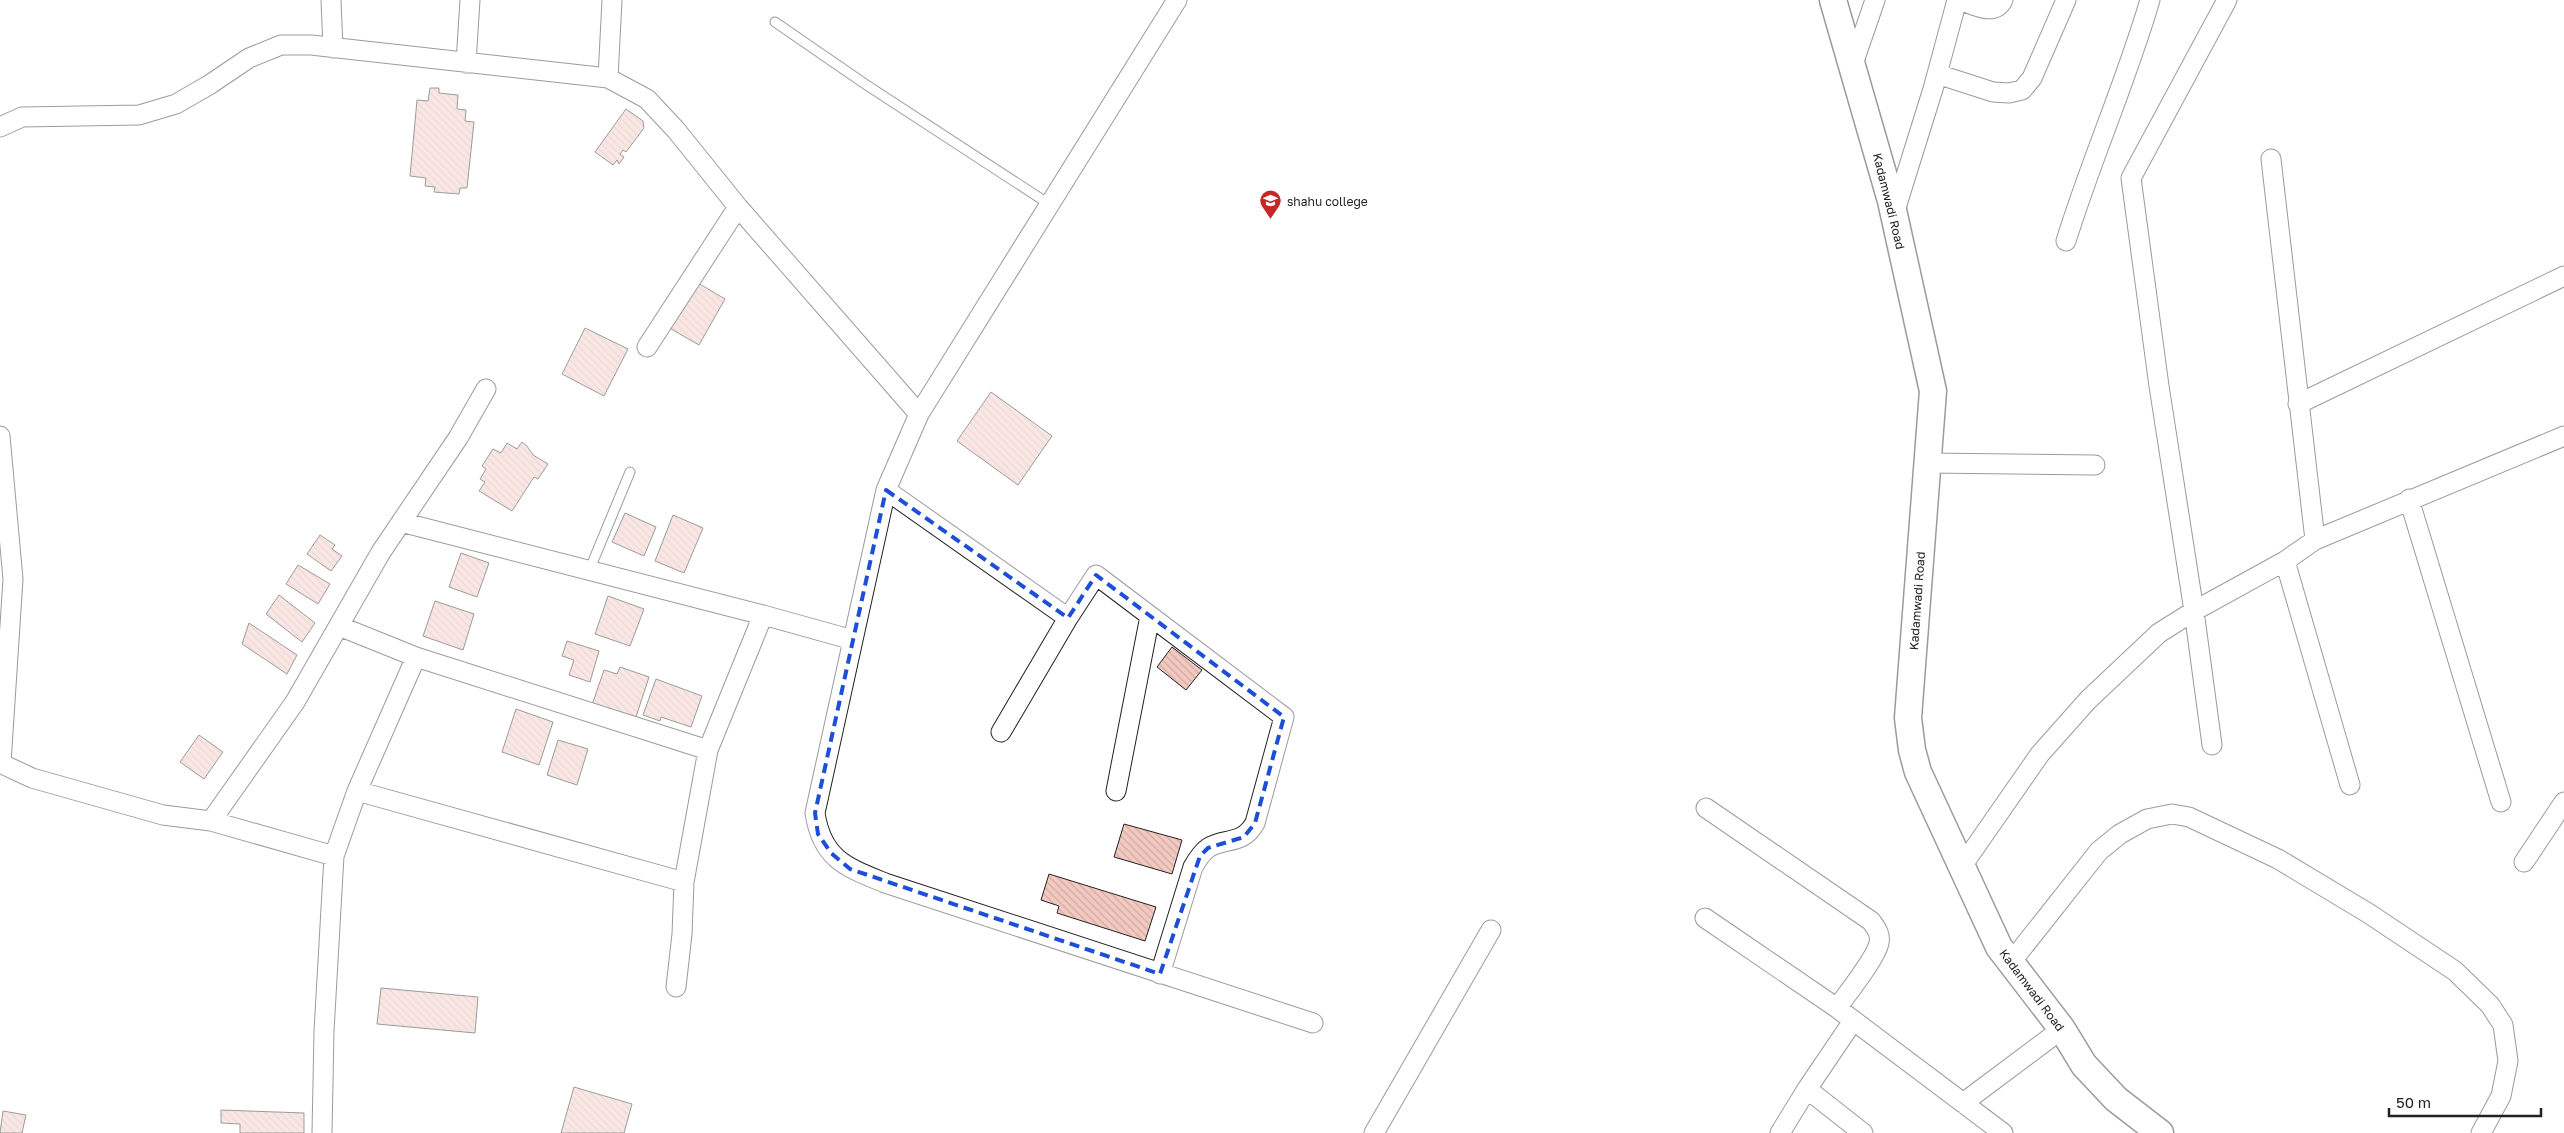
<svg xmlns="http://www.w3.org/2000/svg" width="2564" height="1133" viewBox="0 0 2564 1133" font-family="'Golos Text',sans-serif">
<defs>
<pattern id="building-back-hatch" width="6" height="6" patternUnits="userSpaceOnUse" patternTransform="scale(1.25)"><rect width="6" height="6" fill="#f3c9c0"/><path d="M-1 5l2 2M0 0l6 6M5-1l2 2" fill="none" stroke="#d0aca5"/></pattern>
</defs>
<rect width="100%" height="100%" fill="#fff"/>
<!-- building -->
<path fill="url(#building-back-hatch)" stroke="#222" d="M430 88H439V93L458 95 457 109 466 110 465 121 474 122 467 188H460L459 194 434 192 435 187 425 186 426 178 410 176 417 100 428 101Z
M626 109 643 121 644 128 626 152 623 150 620 154 624 157 619 164 617 160 613 165 595 152Z
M693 280 725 299 699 345 666 326Z
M585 328 628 349 604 396 562 374Z
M991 392 1052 436 1018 485 957 441Z
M522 442 527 446 533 455 548 464 538 479 534 477 512 511 479 491 485 482 480 479 486 469 482 466 493 449 501 453 507 443 517 449Z
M625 513 656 527 644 556 612 542Z
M673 515 703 528 684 573 655 561Z
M320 535 335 545 332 549 342 556 331 571 307 554Z
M461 553 489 563 477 597 449 587Z
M298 565 330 584 318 604 286 584Z
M279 595 315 623 302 642 266 614Z
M608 596 644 609 630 646 595 634Z
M435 601 474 614 463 650 423 636Z
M249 623 297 655 287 674 242 644Z
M567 641 599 651 590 682 569 675 574 660 562 656Z
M1172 647 1202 670 1186 690 1157 667Z
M620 667 649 677 635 720 592 705 604 670 617 674Z
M656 679 702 696 691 727 661 717 660 721 643 715Z
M516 709 553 722 539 765 502 752Z
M199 735 223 752 204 779 180 762Z
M558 740 588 749 577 785 547 775Z
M1124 824 1182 840 1172 874 1114 857Z
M1049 874 1156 907 1145 941 1057 913 1059 906 1041 900Z
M381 988 478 997 475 1033 377 1024Z
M574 1087 632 1104 624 1133H561Z
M221 1110 304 1113V1133H240V1124L221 1123Z
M3 1111 26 1115 22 1133H0Z"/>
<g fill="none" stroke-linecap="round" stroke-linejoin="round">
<defs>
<path id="lane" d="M775 22 865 84 1049 204
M589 571 630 472"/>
<path id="street" d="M331 0 333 48
M1960 0C1974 5 1994 17 2003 0
M466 63 470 0
M1852 67 1875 0
M1937 74 1993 92 2009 93 2022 90 2032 78 2066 0
M608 78 612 0
M0 127 22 117 139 115 176 104 209 85 249 58 281 45H311L608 78 647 99 676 130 738 207 919 414 1177 0
M2271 159 2315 540
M1894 214 1933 89 1957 0
M2066 241C2091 160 2126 82 2150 0
M647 347 738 207
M2298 404 2564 276
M0 436 13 579 1 763
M1927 463 2095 465
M886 490 1068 618 1096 575 1284 717 1255 823C1242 846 1225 837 1208 848 1201 853 1197 860 1193 867L1160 974
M2409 499 2501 802
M401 522 763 615 708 750 684 882 682 934 676 987
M2285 561 2350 785
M763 615 853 640 886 490 919 414
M339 626 416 657
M853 640 815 813C822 859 846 867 885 883L1313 1023
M1001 732 1068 618
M2212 745 2194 611 2159 386 2131 178 2227 0
M0 763 32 778 163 815 211 821 334 856
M357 791 684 882
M1116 791 1150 616
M1706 808 1871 921C1876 928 1881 934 1879 943 1876 958 1847 994 1837 1008
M211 821 295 702 381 552 458 438 486 389
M2524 862 2564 802
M1962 866 2040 754 2088 700 2159 633 2194 611 2285 561 2315 540 2564 436
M1705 918 1837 1008 2003 1133
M2012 961 2099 851 2120 834 2147 819 2172 814 2189 817 2278 859 2368 913 2455 971 2490 1005 2503 1025 2508 1061 2501 1096 2481 1133
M1807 1089 1853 1021
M1963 1103 2062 1029
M322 1133 324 1031 334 856 357 791 416 657 708 750
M1374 1133 1491 930
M1780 1133 1807 1089 1863 1133"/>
<path id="secondary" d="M1833 0 1891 201 1933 391 1908 718 1912 750 1918 772 1999 947 2062 1029 2084 1065 2116 1099 2160 1133"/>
</defs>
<!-- lane casing -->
<use href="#lane" stroke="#222" stroke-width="11"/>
<!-- street casing -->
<use href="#street" stroke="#222" stroke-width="21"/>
<!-- secondary casing -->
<use href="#secondary" stroke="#222" stroke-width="29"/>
<!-- lane -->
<use href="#lane" stroke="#fff" stroke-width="9"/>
<!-- street -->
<use href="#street" stroke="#fff" stroke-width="19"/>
<!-- secondary -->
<use href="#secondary" stroke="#fff" stroke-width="26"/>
</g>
<!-- marked area -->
<path d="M0 0H2564V1133H0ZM886 490 1068 618 1096 575 1284 717 1255 823 1244 837 1208 848 1200 856 1160 974 850 869 831 853 818 834 815 813Z" fill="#fff" fill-opacity=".55" fill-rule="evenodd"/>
<path fill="none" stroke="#1d4ed8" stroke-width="4" stroke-dasharray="10 6" stroke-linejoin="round" d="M886 490 1068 618 1096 575 1284 717 1255 823 1244 837 1208 848 1200 856 1160 974 850 869 831 853 818 834 815 813Z"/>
<!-- icons -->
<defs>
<symbol id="university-pin" viewBox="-11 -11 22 30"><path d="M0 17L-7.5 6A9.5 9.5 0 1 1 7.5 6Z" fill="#c62828" stroke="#fff"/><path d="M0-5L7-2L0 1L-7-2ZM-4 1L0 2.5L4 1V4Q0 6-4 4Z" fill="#fff"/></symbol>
</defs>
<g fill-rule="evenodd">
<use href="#university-pin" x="1258" y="188" width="25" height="34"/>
</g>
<g text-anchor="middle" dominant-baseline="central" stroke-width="4" stroke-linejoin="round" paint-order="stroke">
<!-- poi labels -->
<g font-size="12" fill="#222" stroke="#fff" text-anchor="start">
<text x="1287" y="201">shahu college</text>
</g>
<!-- street labels -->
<g font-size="12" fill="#222" stroke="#fff">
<text transform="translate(1889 201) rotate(76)">Kadamwadi Road</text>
<text transform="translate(1917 601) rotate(-86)">Kadamwadi Road</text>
<text transform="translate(2032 990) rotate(53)">Kadamwadi Road</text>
</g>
</g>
<!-- scale -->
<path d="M2389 1108v8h152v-8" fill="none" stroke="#222222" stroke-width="2.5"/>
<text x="2396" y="1108" font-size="15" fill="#222222" stroke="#ffffff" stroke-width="4" paint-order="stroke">50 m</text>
</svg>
